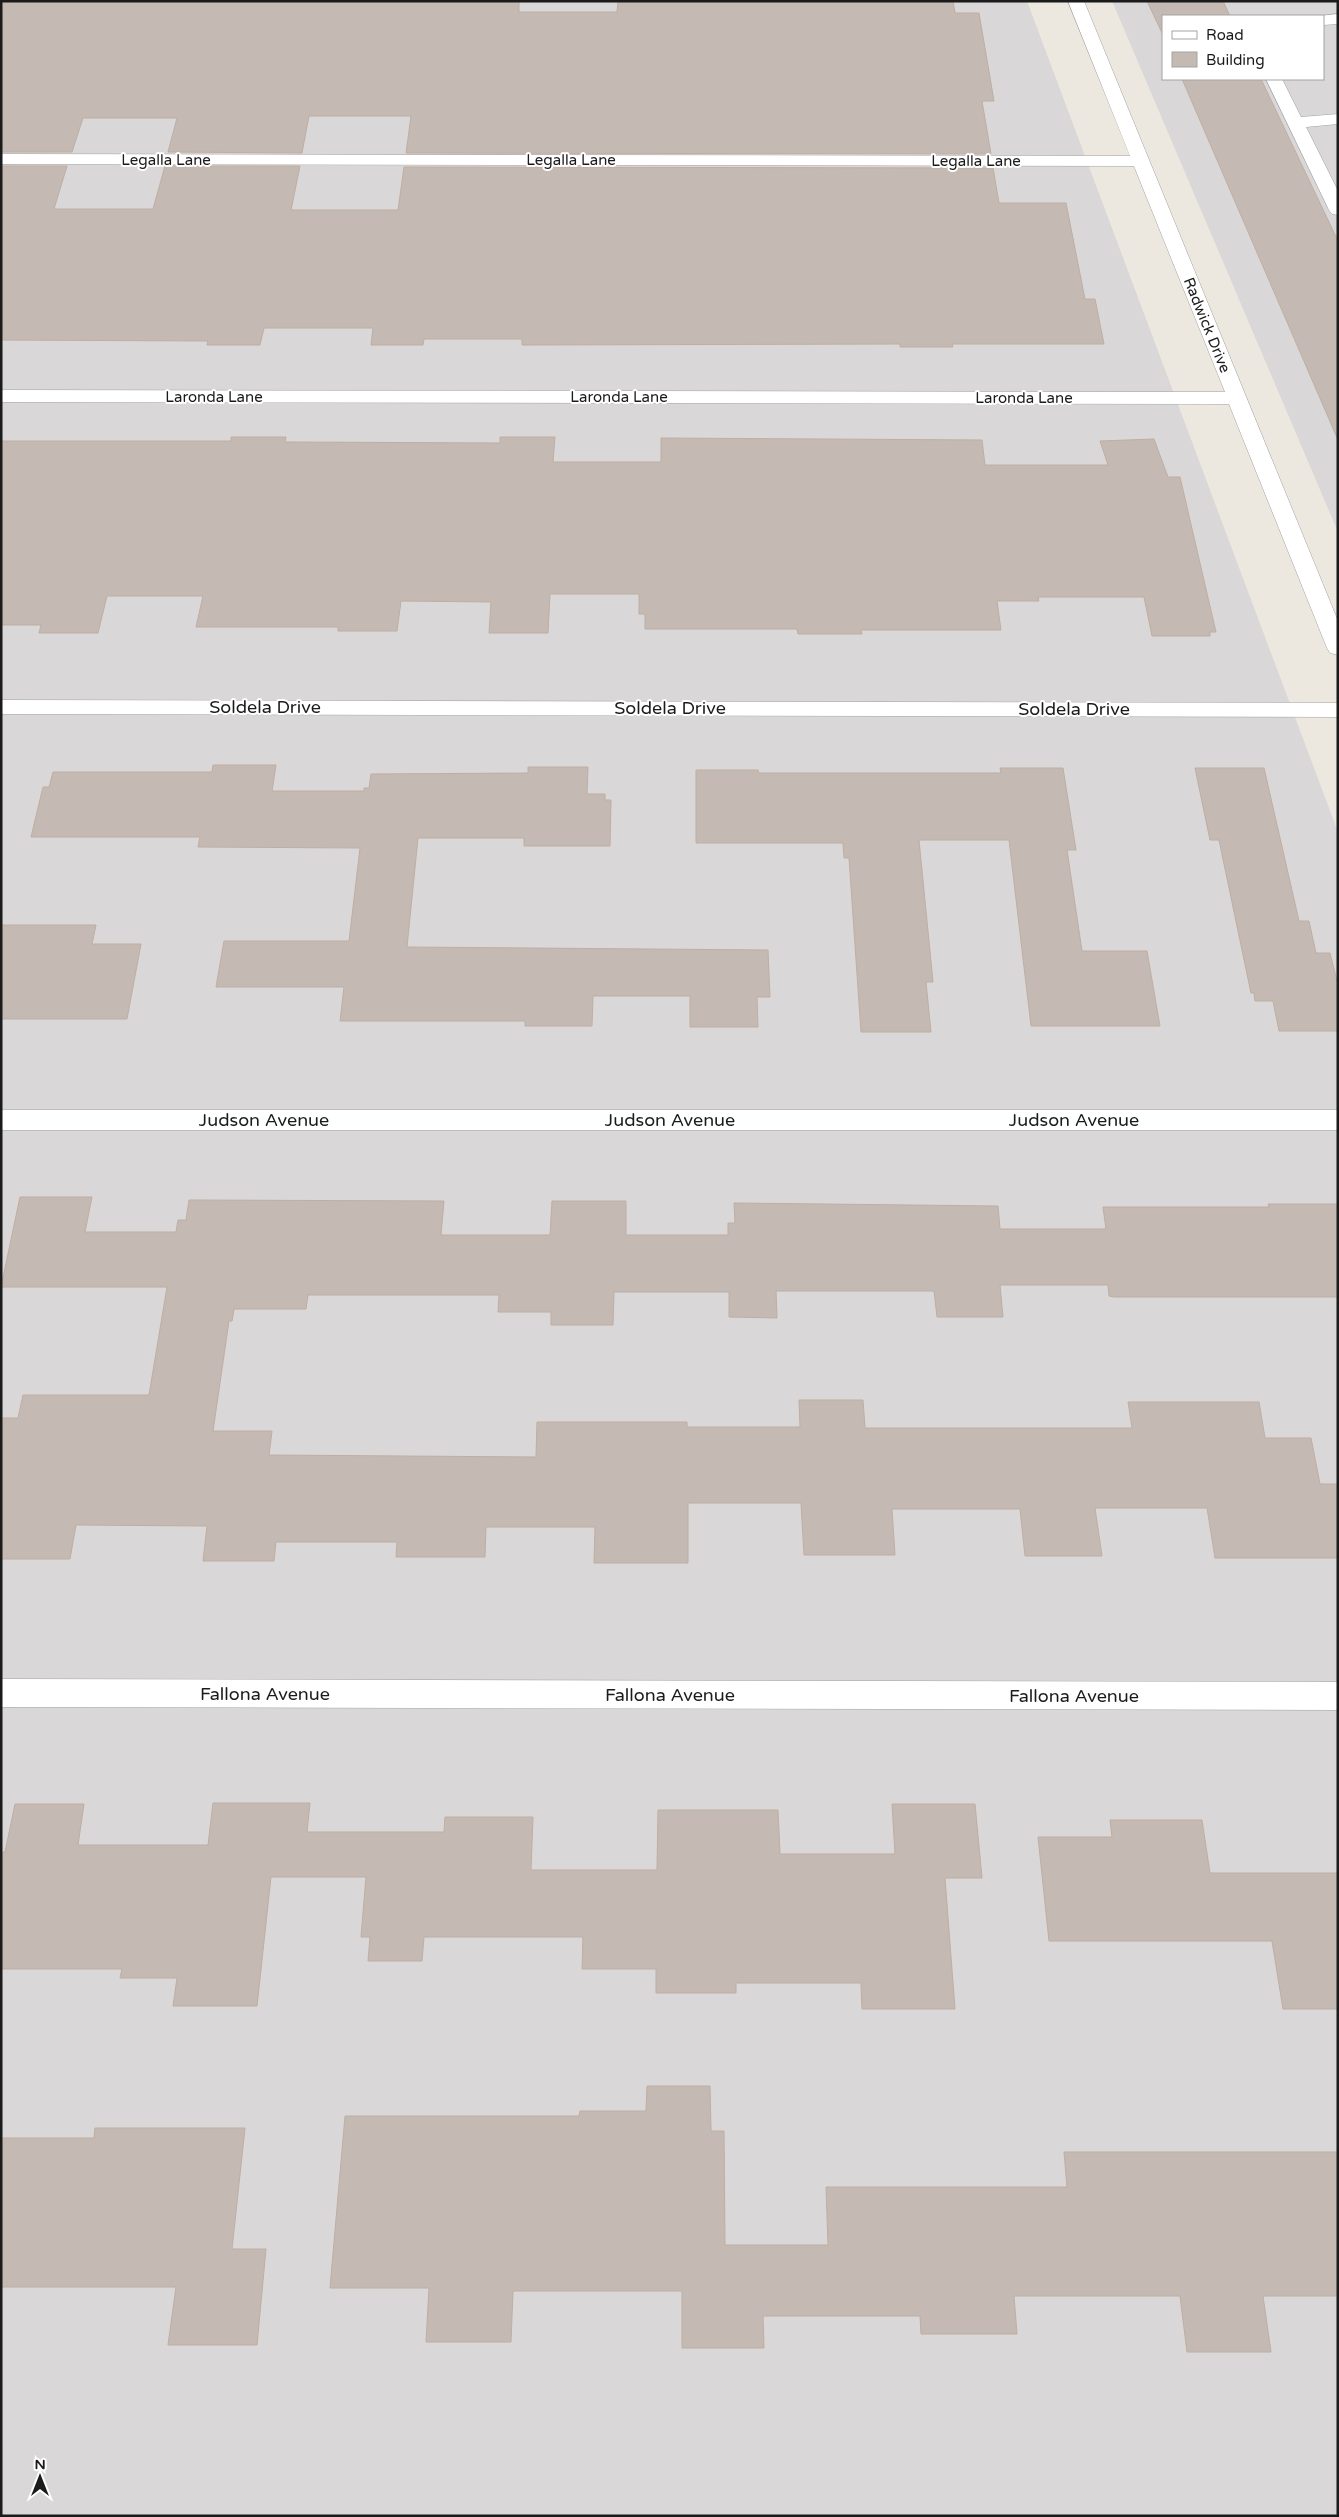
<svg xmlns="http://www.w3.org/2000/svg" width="1339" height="2517" viewBox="0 0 1339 2517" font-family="'Varela Round',sans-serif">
<rect width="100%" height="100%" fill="#ede8df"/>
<!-- residential -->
<path fill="#d9d7d7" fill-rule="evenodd" d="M1 1H1027L1338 832V2516H1Z
M1112 1H1338V532ZM1163 16H1323V79H1163Z"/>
<!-- building -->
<path fill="#c4bab3" stroke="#bfaea2" d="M1 1H519V12H617L618 1H953L955 13H979L994 101H982L991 154 406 153 411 116H309L302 153 168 152 177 118H83L72 152H1Z
M1147 1H1223L1230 16H1163V35Z
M1182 79H1261L1338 241V440Z
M1 166H67L54 209H153L165 166H300L291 210H398L404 167 993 168 999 203H1066L1085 299H1095L1104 344H952L953 347H900V344L522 345V339H424L423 345H371L373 328H264L260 345H207L208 341 1 340Z
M231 437H286L285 442 500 443V437H555L553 462H661V438L982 440 985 465H1108L1100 441 1154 439 1168 477H1180L1216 632H1210V636H1152L1144 597H1038L1039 601H997L1001 630H861L862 634H798L797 629H645V614H639V594H550L548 633H489L491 602 401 601 397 631H338V627H196L203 596H107L98 633H39L41 625H1V441H231Z
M213 765H276L272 791H364V788H369L371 774 528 773V767H588L587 794H605V800H611L610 846H524V838H418L407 947 768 950 770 997H757L758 1027H690V996H593L592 1026H525V1021H340L344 987H216L224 941H349L360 848 198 847 200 837H31L43 787H49L53 772H212Z
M1000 768H1063L1076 850H1067L1082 951H1147L1160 1026H1031L1009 840H919L933 982H926L931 1032H861L849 858H844L843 843H696V770H758L759 773H1001Z
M1195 768H1264L1299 921H1309L1316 953H1330L1338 985V1031H1279L1273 1001H1255L1254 993H1251L1219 840H1210Z
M1 925H96L92 944H141L127 1019H1Z
M20 1197H92L85 1232H176L178 1220H186L189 1200 444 1201 441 1235H550L552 1201H626V1235H728V1223H735L734 1203 998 1206 1000 1229H1106L1103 1207H1269L1268 1204H1338V1297H1114L1109 1296 1108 1285H1000L1003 1317H937L934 1291H776L777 1318 729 1317V1292H614L613 1325H551V1312H498L499 1295H308L306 1309H234L232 1321H229L213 1431H272L269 1455 536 1457 537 1422H687V1427H800L799 1400H863L865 1428H1132L1128 1402H1259L1265 1438H1311L1320 1484H1338V1558H1215L1207 1508H1095L1102 1556H1025L1020 1509H892L895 1555H804L801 1503H688V1563H594L595 1527H486L485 1557H396L397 1542H276L274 1561H203L207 1526 76 1525 70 1559H1V1418H18L23 1395H149L167 1287H1Z
M213 1803H310L307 1832H444L445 1817H533L531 1870H657L658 1810H778L780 1854H895L892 1804H975L982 1878H945L955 2009H862L861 1983H736V1993H656V1969H582L583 1937H424L422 1961H368L370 1937H361L366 1877H271L257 2006H173L177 1978H120L122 1969H1V1852H5L15 1804H84L78 1845H208Z
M1110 1820H1202L1210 1873H1338V2009H1283L1272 1941H1049L1038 1837H1112Z
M647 2086H710L711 2131H724L725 2245H828L826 2187H1067L1064 2152H1338V2296H1263L1271 2352H1187L1180 2296H1014L1017 2334H921L920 2316H763L764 2348H682V2291H513L511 2342H426L429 2288H330L345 2116H579L580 2111H646Z
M95 2128H245L232 2249H266L257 2345H168L176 2287H1V2138H94Z"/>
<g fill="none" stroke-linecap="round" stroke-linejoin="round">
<defs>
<path id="minor" d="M1068 1H1084L1338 621V655L1330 653 1327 648 1229 404 1 402V390L1225 392 1134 166 1 164V154L1130 156Z
M1338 14V24L1323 25V16H1319Z
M1266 79H1282L1301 117 1338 114V124L1306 127 1338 191V215L1332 214 1329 210Z
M1 700 1338 703V717L1 714Z
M1 1110H1338V1130H1Z
M1 1679 1338 1682V1710L1 1707Z"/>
</defs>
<!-- minor casing -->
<use href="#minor" stroke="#a2a2a2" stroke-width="1"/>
<!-- minor -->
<use href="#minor" fill="#fff" fill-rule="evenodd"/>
</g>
<g text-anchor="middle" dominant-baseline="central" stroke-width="4" stroke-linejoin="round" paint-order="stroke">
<!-- far-street labels -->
<g font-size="15" fill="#1b1b1b" stroke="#fff">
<text x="166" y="160">Legalla Lane</text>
<text x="571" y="160">Legalla Lane</text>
<text x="976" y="161">Legalla Lane</text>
<text transform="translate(1207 325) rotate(68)">Radwick Drive</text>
<text x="214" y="397">Laronda Lane</text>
<text x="619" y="397">Laronda Lane</text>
<text x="1024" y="398">Laronda Lane</text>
</g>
<!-- street labels -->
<g font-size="18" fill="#1b1b1b" stroke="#fff">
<text x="265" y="707">Soldela Drive</text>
<text x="670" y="708">Soldela Drive</text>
<text x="1074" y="709">Soldela Drive</text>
<text x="264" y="1120">Judson Avenue</text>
<text x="670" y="1120">Judson Avenue</text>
<text x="1074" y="1120">Judson Avenue</text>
<text x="265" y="1694">Fallona Avenue</text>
<text x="670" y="1695">Fallona Avenue</text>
<text x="1074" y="1696">Fallona Avenue</text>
</g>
</g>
<!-- border -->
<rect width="1339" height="2517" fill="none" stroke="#1b1b1b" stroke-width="5"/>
<!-- legend -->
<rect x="1162" y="15" width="162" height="65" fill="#ffffff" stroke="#a4a4a4"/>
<rect x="1172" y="31" width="25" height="8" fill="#ffffff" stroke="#a4a4a4"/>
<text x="1206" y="40" font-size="15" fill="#1b1b1b">Road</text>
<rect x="1172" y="52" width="25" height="15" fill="#c4bab3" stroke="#a4a4a4"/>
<text x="1206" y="65" font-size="15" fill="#1b1b1b">Building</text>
<!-- north arrow -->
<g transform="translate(40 2477)" stroke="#ffffff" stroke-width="4" paint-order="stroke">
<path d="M0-4L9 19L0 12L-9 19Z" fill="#1b1b1b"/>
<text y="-8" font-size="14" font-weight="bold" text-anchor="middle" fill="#1b1b1b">N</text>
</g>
</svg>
